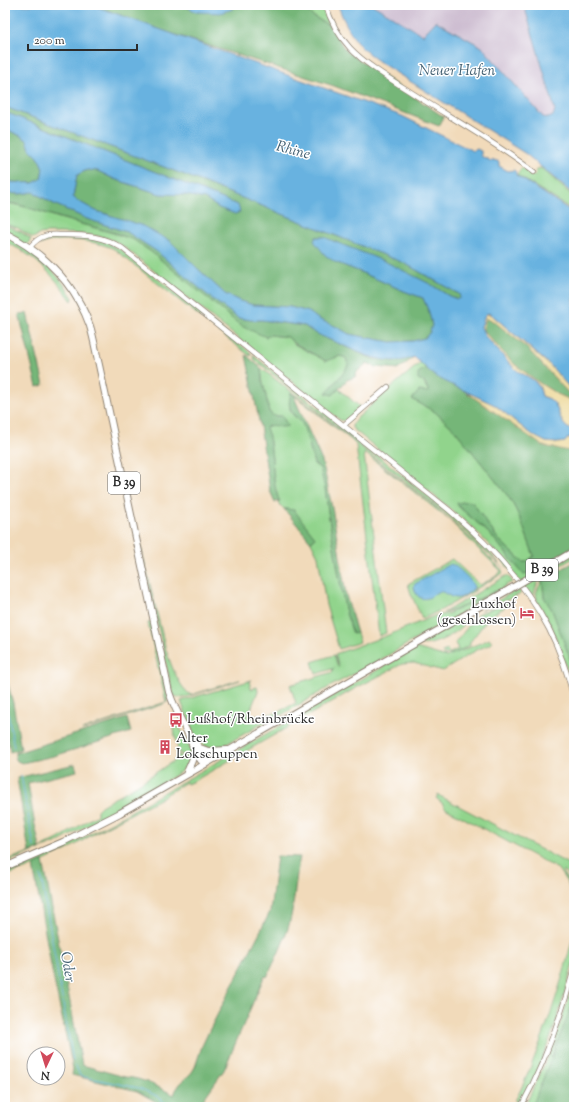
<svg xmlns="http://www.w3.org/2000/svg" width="579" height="1112" viewBox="0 0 579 1112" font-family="'Sorts Mill Goudy',serif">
<rect width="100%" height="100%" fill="#fff"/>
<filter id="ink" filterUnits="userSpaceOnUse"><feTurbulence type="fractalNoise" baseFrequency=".025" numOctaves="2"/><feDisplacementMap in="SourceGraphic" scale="8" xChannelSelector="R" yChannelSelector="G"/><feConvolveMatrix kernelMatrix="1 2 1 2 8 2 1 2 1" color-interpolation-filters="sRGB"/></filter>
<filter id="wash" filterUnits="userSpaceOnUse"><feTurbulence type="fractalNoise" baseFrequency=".012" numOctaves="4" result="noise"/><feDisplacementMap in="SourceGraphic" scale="16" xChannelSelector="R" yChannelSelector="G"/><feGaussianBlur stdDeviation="0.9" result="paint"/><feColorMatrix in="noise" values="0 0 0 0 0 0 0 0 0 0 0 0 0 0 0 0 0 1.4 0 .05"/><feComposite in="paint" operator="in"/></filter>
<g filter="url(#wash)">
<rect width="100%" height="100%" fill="#f1daba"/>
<!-- industrial -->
<path fill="#cebed1" d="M373 5H524L555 110 554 114 551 117 549 118 543 117 482 47 436 21 423 35Z"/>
<!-- green -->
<path fill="#91d48c" stroke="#5e805c" d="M303 5H321L323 10 330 26 311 15Z
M522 167 531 176 535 175 537 169 541 168 574 197V211L517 175Z
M5 203C23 205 41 212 59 218 84 225 109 231 134 240L270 335 288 337 294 344 326 361 340 356 346 358 348 365 345 371 326 393 333 395 339 389 361 408 346 421 340 420 128 250C121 245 114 240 106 238 90 233 62 233 46 233L40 234 33 238 18 228 5 224Z
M5 225 21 232 31 239 26 247 47 264 63 283 73 298 72 301C58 282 44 265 24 252 18 248 11 245 5 242Z
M85 237 105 241 123 251 251 353 250 356 114 249C98 241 56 235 40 245L45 239 49 238Z
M253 355 448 512 487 549 503 568 465 531 443 511 386 466 356 441 254 359Z
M420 363 426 368 418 373 429 392 412 399 435 412 454 429 507 495C520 513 526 535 534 556L526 562H523L498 539 473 503 458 506 490 534 524 575 574 547V558L541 576 538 581 533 596 530 595 495 551 471 526 352 428V426L355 420 389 389Z
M261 368 353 440 383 466 437 508 471 539 502 570 503 573 478 588 469 589 470 590H476L443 609 422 619 411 594 408 584 452 559 480 585C487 581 497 577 501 571L447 518 365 453 364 454 386 633 379 636 356 445 350 439 291 393C289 400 288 409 293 415 298 420 301 420 304 427 308 439 311 452 314 464L320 468 325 488 329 518 342 593 346 613 353 634 357 633 360 642 339 649 326 605 318 556 311 542 315 537 289 509H284L277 502 279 501 275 487 270 442 266 428 268 426 271 425 279 427 280 416H274L269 412C267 397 262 383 261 368Z
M137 531 166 650C170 662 179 688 191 695L239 680H240L183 698 177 697 173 695Z
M506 576H508L513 582 506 585V586L457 609 443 613Z
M542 580 543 586 544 597 552 610 574 669V690L552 627 537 601 536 593Z
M503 589 371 665 331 686 278 717 260 725 221 747 213 750C199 744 194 736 189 722 187 714 183 708 181 701L252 680 249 681 251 689 257 687 258 691 249 714V717L276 713 296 703 290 685 333 672 332 669 335 668 316 674 312 662 334 655 338 667H339L335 654 386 636 434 616 447 614Z
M518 589 521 593 519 595 481 610Z
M513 600 507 606 490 616 470 642V645L453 654H443L442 652 447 650 450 653 458 649 455 643 478 614Z
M467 617C467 618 466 622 465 623 460 632 431 648 421 644V643Z
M151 622 168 697 167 702 161 705 82 730 166 702 165 697 148 623Z
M490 639 492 642 490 644 475 651 443 671 414 663 402 664 356 688 194 781 187 784 186 782 159 799 100 830 67 850 33 866 5 876V872L65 847 116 820 416 648 446 657Z
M178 725 187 740 192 753 190 758 179 753 175 737 174 728Z
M176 750 178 755 191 760 186 767 180 772 130 803 60 841 5 863V861L40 848 58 839 97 815V810L101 806 140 783 178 758Z
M438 795 574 867V884L570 878 564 871 562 872 574 890V902L568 884 558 869 445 808 442 803 436 798Z
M574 932V961L556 1023 537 1072 522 1102H518L515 1101C523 1086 529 1071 535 1056 551 1015 564 975 574 932Z
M574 978V1000L534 1103 532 1107H529L527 1104V1101C537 1081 546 1062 554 1042 562 1021 568 999 574 978Z"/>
<!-- forest -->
<path fill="#74b678" stroke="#507052" d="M93 5H184L196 12 232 9 228 5H303L311 15 330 26 346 51 444 117 439 126 334 86 161 30Z
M5 107 185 175 404 263 448 288 459 294 460 298 457 299 449 296 430 284 324 237H316L335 262 358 271 404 291 423 298 429 312 432 325 430 332 425 338 413 341 391 342 349 334 337 327 318 319 309 312 290 307 253 305 240 301 225 294 197 268 170 241 107 214 96 211 78 201 73 197 77 175 87 170 98 171 114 179 160 194 186 195 205 199 219 208 238 205 10 114 5 113Z
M5 129 19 135 27 140 30 149 38 157 43 168 41 179 33 183 9 182 5 185Z
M5 192 7 193 20 194 33 192 54 204 87 219 127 232 156 251 211 298 238 318 251 320H262L305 326 310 330 328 339 364 355 374 359 395 361H400L414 357 399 369 376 367 367 363 357 372 355 377 347 380 333 395 326 393 345 371 348 365 346 358 340 356 326 361 294 343 288 337 270 335 266 337 241 326 150 251 134 240 115 233 74 222 16 204 5 203Z
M27 313 44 385 37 387 19 314Z
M486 318H487L488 320H491L496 323 527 348 574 399V404L571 400 557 394 541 384 514 364 486 334 483 328Z
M246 355 261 368 262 380 266 396 269 412 274 416H282L288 426C279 429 275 424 268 426L266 428C268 433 270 439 270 444 273 458 273 491 280 501L275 502 270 491 260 426Z
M426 368C438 378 449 384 463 390L543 445 570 451 574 453V547L524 575 490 534 458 506 457 503 469 501 473 503 498 539 523 562H526L534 556C526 535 520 513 507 495L454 429 435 412 412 399 419 391 429 392 425 383 418 379V373Z
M291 393 295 397V399L322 461 325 473 333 513 346 595 357 633 353 634 346 613 342 593 329 518 325 488 320 468 314 464C311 452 308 440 304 428 301 418 297 420 293 414 288 408 289 400 291 393Z
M284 509 294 510 315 537 311 542Z
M574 562V669L552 610 544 597 543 586 542 580Z
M5 673 13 703 21 749 10 752 5 723Z
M127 718 131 732 54 756 22 763 17 761 15 757 16 753Z
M75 764 77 771 28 783 34 820 40 848 29 852 17 778Z
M277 856 300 857C295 879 295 903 289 925 284 943 275 960 267 977L265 976 264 977 224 1070 198 1107H165L137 1091 72 1075 73 1069 53 976 33 866 43 861 82 1065 125 1077C143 1078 158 1087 174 1095L176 1090 180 1084 192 1072 195 1067 202 1046 209 1031 270 912Z
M574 1000V1107H532Z"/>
<!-- sand -->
<path fill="#eeda9e" stroke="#8c8264" d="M486 314 492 315 548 364 557 355 551 366 574 393V399L527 348 496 323 491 320H488L487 318H486L483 328 486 334 514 364 541 384 557 394 571 400 574 404V429L571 430C558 423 561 409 551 400 549 398 545 397 542 396L540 387 535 381 529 377 517 371 485 336 481 327 484 317Z
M463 390 495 405 526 430 546 442 557 443 565 442 569 437 574 440V453L570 451 543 446Z"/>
<!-- water -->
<path fill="#68b2e0" stroke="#4a6e86" d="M5 5H92L402 116 473 151 477 149 481 151V156L491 161C494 160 496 160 499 162V166L508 171 514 170 516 172V175L574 213V393L550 365 492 315 488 313 485 315 481 327 485 336 513 367C525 379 537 375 542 396 545 398 549 398 551 400 561 408 557 423 571 430L574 429V440L569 437 565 442 557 443 546 442 536 437 526 430 495 405 450 384 435 376 414 357C408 359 402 361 396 361 373 360 360 353 340 344 328 339 315 334 305 326L262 320H251L238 318 211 298 156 251 127 232 87 219 54 204 33 192 20 194 7 193 5 192V185L9 182 33 183 41 179 43 168 38 157 30 149 27 140 19 135 5 129V113L10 114 238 205 240 212 235 214 219 208 205 199 186 195 160 194 114 179 98 171 87 170 77 175 73 197 78 201 96 211 141 225 170 241 197 268 225 294 240 301 253 305 290 307 309 312 318 319 337 327 349 334 391 342 413 341 425 338 430 332 432 325 429 312 423 298 404 291 358 271 335 262 325 255 314 241 316 237H324L338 243 384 261 430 284 449 296 457 299 460 298 459 294 448 288 404 263 185 175 5 107Z
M184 5H228L233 9 220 13 196 12Z
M338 5H373L423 35 436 21 482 47 543 117 549 118 553 116 555 110 524 5H574V195L526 154 384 65C376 59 368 54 361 47 352 37 342 18 338 5Z
M451 564C457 566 473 581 474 587L473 589C464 596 459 602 448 595 445 594 443 591 439 592 435 592 432 597 428 598 419 601 414 593 414 585L415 584 448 565Z"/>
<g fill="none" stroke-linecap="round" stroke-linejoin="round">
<!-- stream -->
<path stroke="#68b2e0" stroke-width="1" d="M5 696 14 747
M21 775 34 847
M41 876 73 1061
M76 1066 80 1076 139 1088 157 1096 171 1107"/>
</g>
</g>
<g filter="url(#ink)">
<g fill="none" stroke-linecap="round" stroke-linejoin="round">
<defs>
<path id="minor" d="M326 5C330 20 339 36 350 48 365 64 390 79 409 91 451 118 495 142 534 172
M30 247C34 242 39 238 45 236 51 234 58 235 64 235 86 235 103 236 122 248L449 510C488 543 525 583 549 629 560 651 568 675 574 698
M344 425 388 387
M521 1107C545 1063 561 1017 574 969"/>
<path id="major" d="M5 233C44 253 75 284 90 326 94 339 96 352 99 365L169 692C174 707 181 720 188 734 193 745 195 757 205 764
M191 738C197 745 206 754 205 764
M200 748 208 751 228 750
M186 775C189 766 194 759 195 750
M5 867 63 842 120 813 510 589"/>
</defs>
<!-- minor casing -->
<use href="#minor" stroke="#8e8272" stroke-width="6"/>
<!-- major casing -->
<use href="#major" stroke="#8e8272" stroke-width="8"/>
<!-- minor -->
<use href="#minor" stroke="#fff" stroke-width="4.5"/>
<!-- major -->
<use href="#major" stroke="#fff" stroke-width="6"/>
<defs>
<path id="major-bridge" d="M510 589 574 551"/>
</defs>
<!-- major-bridge casing -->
<use href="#major-bridge" stroke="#8e8272" stroke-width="8" stroke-linecap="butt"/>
<!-- major-bridge -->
<use href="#major-bridge" stroke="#fff" stroke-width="6"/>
</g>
</g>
<!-- icons -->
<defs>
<symbol id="hotel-bare" viewBox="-9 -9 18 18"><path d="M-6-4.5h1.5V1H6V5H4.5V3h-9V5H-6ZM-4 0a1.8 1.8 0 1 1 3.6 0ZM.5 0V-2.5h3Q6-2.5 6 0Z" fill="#d1495b" stroke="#fff" stroke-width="2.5" paint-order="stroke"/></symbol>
<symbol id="bus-bare" viewBox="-9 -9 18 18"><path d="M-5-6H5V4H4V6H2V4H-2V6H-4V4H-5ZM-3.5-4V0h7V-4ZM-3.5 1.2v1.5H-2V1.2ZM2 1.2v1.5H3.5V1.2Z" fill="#d1495b" stroke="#fff" stroke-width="2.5" paint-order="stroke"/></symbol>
<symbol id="building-bare" viewBox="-9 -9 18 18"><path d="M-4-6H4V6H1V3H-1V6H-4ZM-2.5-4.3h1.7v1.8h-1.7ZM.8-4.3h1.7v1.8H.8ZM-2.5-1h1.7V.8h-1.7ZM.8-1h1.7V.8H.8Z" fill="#d1495b" stroke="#fff" stroke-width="2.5" paint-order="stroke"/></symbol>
</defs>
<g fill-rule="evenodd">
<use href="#hotel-bare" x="517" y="603" width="20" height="20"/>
<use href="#bus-bare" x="166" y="710" width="20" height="20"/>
<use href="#building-bare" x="155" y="737" width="20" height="20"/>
</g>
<g text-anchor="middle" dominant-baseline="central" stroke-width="3" stroke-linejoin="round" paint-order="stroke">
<!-- shield labels -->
<g fill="#fff" stroke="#6b6b6b" stroke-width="1">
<rect x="108" y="472" width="32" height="22" rx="3"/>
<rect x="526" y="559" width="32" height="22" rx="3"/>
</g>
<g font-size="13" font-weight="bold" fill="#2b2b2b">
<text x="124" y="483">B 39</text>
<text x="542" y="570">B 39</text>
</g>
<!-- poi labels -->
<g font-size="14" fill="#2b2b2b" stroke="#fff" text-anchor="start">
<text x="516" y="605" text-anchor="end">Luxhof<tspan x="516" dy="16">(geschlossen)</tspan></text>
<text x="187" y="720">Lußhof/Rheinbrücke</text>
<text x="176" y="739">Alter<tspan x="176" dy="16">Lokschuppen</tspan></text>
</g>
<!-- water labels -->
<g font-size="15" font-style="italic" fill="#436173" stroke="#fff">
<text x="457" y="71">Neuer Hafen</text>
<text transform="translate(293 151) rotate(15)">Rhine</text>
<text transform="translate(67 967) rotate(80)">Oder</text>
</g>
</g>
<!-- margin -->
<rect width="579" height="1112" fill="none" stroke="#fff" stroke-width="20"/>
<!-- north arrow -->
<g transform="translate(46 1066) rotate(184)"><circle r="19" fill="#ffffff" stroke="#aaaaaa"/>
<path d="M0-3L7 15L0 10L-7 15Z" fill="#d1495b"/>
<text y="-6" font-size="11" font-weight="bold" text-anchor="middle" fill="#2b2b2b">N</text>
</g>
<!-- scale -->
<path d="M28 44v6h109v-6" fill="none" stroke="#2b2b2b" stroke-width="2"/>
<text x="34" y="44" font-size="12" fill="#2b2b2b" stroke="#ffffff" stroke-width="3" paint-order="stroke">200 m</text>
</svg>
